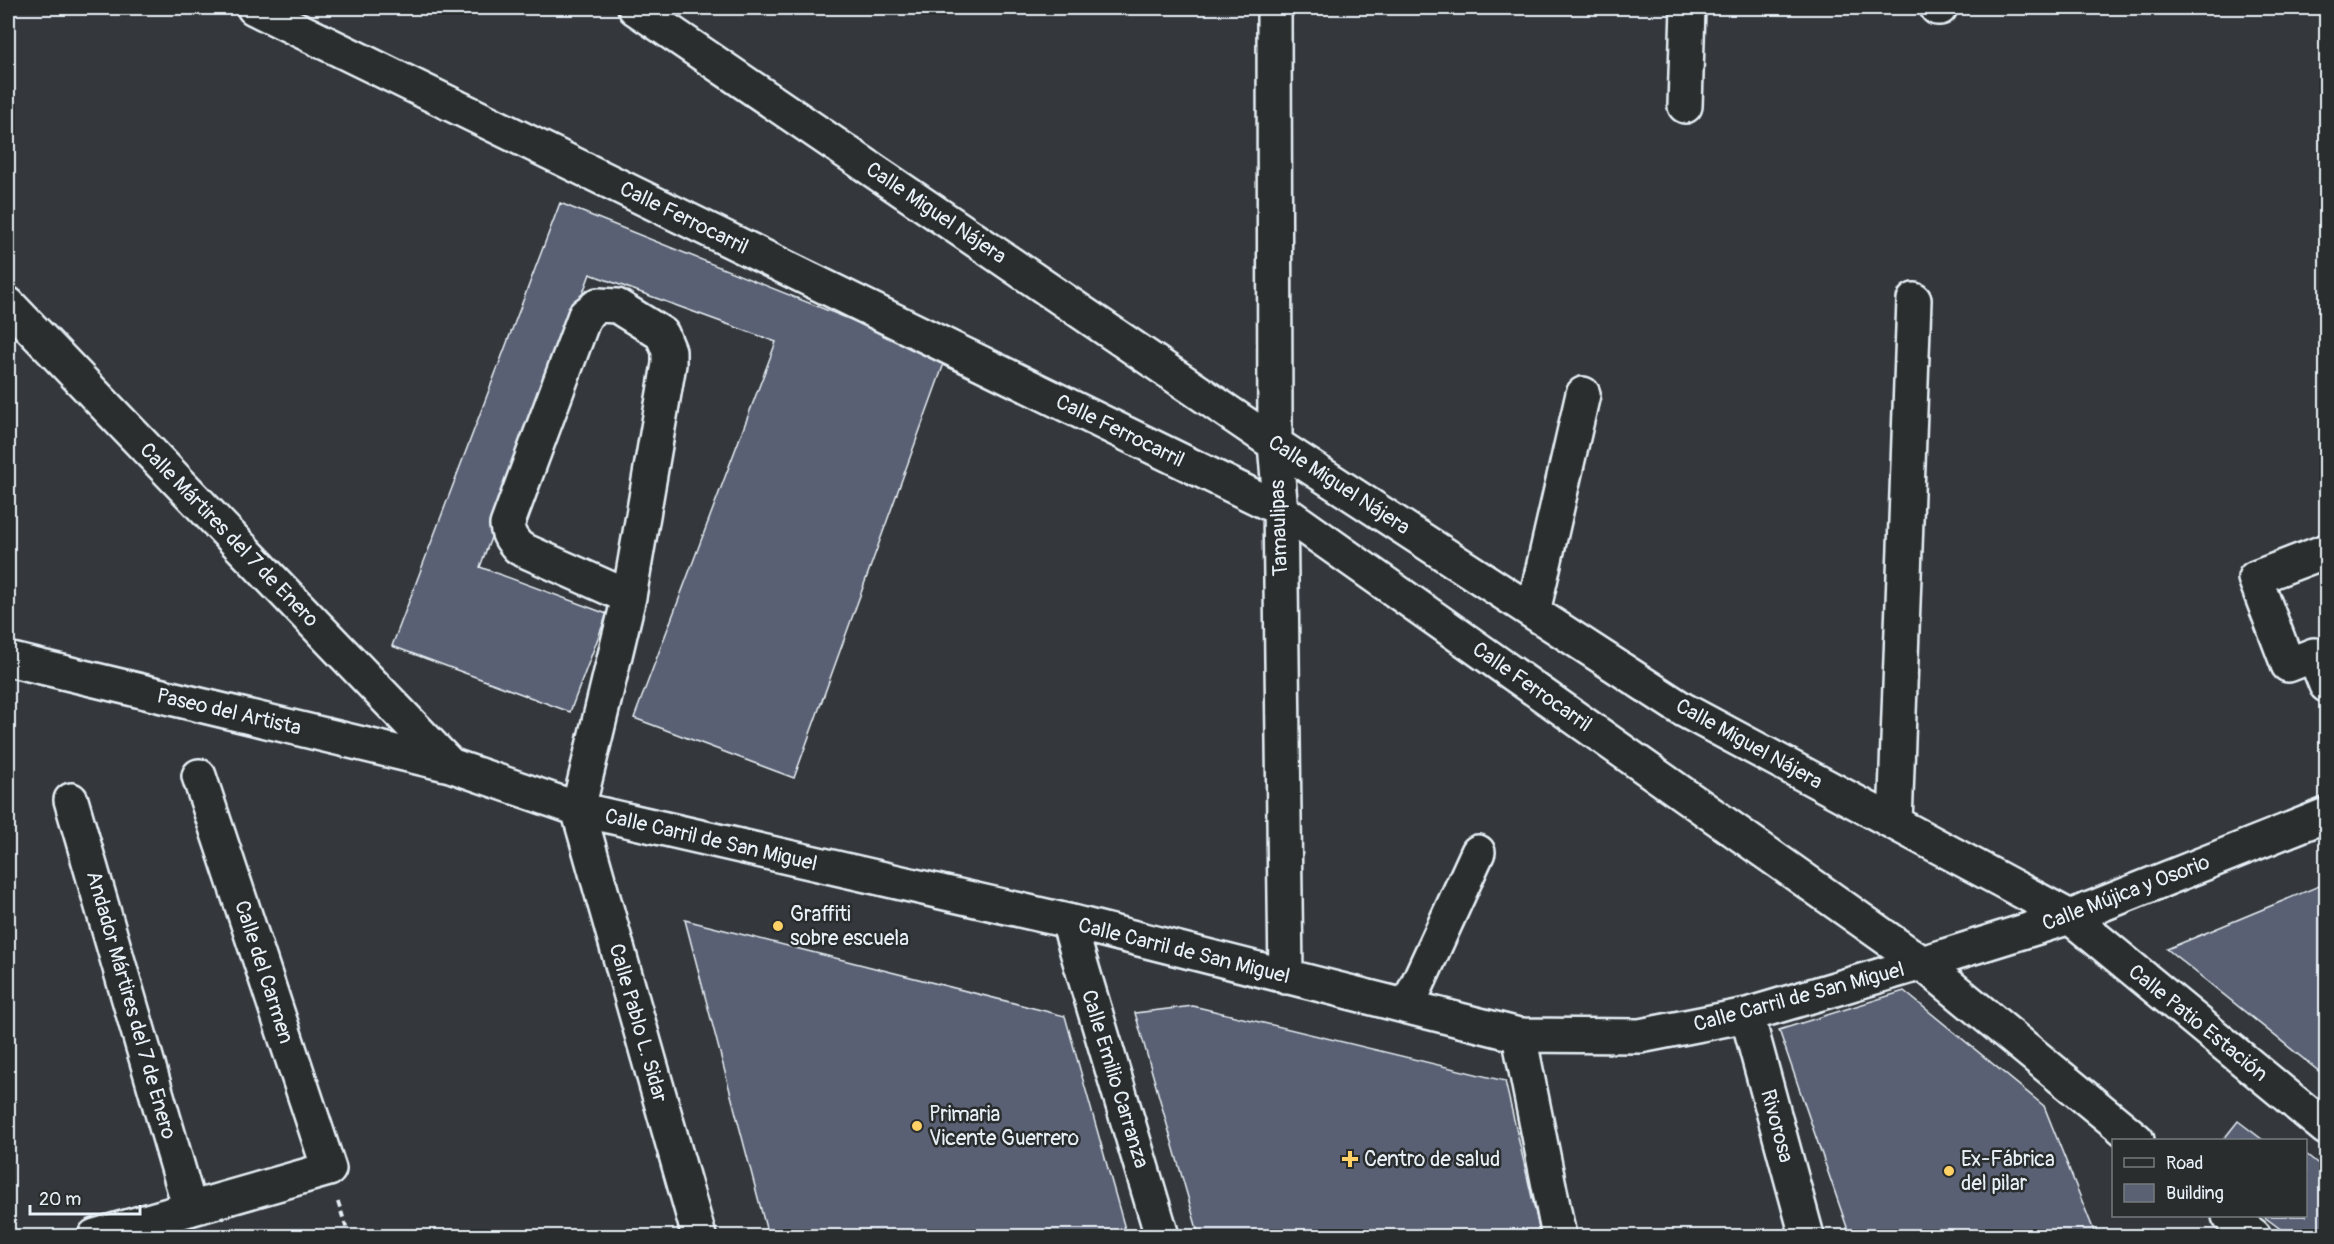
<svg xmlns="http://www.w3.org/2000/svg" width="2334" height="1244" viewBox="0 0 2334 1244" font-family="Pangolin,sans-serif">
<rect width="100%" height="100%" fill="#34373c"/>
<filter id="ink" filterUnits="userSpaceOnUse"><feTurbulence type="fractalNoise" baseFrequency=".0167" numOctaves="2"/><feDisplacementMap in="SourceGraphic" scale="12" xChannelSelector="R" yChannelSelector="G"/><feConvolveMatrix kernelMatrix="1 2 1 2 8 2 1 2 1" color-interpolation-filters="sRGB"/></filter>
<g filter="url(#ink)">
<!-- building -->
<path fill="#5a6173" stroke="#e8f1f8" stroke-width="1.5" d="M560 203 946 358 794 778 634 718 776 342 590 274 480 567 607 614 570 712 392 646Z
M2326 883V1077L2167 949Z
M685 920 1065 1016 1127 1236H768Z
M1904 991 2044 1106 2096 1236H1850L1779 1030Z
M1193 1006 1505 1081 1541 1236H1199L1135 1013Z
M2238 1121 2263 1140H2223Z
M2306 1154 2326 1170V1236H2290L2263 1216H2306Z"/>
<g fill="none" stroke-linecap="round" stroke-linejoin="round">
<defs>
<path id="minor" d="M254 8 1280 509 1922 963 2137 1140
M635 8 1275 444 1682 709 2070 917 2326 1128
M1274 8 1275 444 1280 501 1286 977
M1937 8H1940
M1685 106 1688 8
M8 304 450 765
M2326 551 2255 578 2288 665 2314 655 2326 685
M629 597 519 548C512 540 508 535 507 525L585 315 598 305 617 306 662 334 669 351V364L629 597 578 809 699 1236
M1533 612 1583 394
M8 659 450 765 578 809 1068 921 1519 1035 1640 1036 1747 1015 1922 963 2070 917 2326 815
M71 800 190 1209
M1895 823 1914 300
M1068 921 1162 1236
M1407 1007 1478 852
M1747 1015 1807 1236
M1519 1035 1559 1236
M2229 1216 2254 1236
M95 1236 329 1169 199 776"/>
</defs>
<!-- minor casing -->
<use href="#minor" stroke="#e8f1f8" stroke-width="38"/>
<!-- path -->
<path stroke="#e8f1f8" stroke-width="4" stroke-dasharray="6 4.5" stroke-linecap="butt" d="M338 1202 349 1236"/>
<!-- minor -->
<use href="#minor" stroke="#2a2d2e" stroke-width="33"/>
</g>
</g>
<!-- markers -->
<g fill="#ffd166" stroke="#2a2d2e" stroke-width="2">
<circle cx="778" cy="926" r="6"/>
<circle cx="917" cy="1126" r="6"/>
<path d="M1347 1150h6v6h6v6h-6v6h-6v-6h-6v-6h6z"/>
<circle cx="1949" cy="1171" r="6"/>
</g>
<g text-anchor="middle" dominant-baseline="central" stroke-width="5" stroke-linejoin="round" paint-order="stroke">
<!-- street labels -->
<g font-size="21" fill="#e8f1f8" stroke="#2a2d2e">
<text transform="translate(936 213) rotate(34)">Calle Miguel Nájera</text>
<text transform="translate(684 218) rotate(26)">Calle Ferrocarril</text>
<text transform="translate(1120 431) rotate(26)">Calle Ferrocarril</text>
<text transform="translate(1339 485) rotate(33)">Calle Miguel Nájera</text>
<text transform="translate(1279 528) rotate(-92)">Tamaulipas</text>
<text transform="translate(229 535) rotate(46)">Calle Mártires del 7 de Enero</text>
<text transform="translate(1532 687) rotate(35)">Calle Ferrocarril</text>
<text transform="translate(229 712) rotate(13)">Paseo del Artista</text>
<text transform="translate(1749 744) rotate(29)">Calle Miguel Nájera</text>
<text transform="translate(711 840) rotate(13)">Calle Carril de San Miguel</text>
<text transform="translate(2126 893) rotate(-21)">Calle Mújica y Osorio</text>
<text transform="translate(1184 951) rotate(14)">Calle Carril de San Miguel</text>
<text transform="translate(264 972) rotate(72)">Calle del Carmen</text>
<text transform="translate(1799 997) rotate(-15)">Calle Carril de San Miguel</text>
<text transform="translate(131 1005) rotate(74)">Andador Mártires del 7 de Enero</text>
<text transform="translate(638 1023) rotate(74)">Calle Pablo L. Sidar</text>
<text transform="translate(2198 1023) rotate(39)">Calle Patio Estación</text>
<text transform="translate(1115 1079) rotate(73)">Calle Emilio Carranza</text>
<text transform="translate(1777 1126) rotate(75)">Rivorosa</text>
</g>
<!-- poi labels -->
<g font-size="21" fill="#e8f1f8" stroke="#2a2d2e" text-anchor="start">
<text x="790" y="914">Graffiti<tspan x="790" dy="24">sobre escuela</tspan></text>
<text x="929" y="1114">Primaria<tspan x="929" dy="24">Vicente Guerrero</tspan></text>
<text x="1364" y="1159">Centro de salud</text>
<text x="1961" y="1159">Ex-Fábrica<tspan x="1961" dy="24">del pilar</tspan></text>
</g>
</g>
<!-- margin -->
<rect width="2334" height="1244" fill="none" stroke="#2a2d2e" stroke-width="30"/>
<rect x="15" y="15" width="2304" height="1214" fill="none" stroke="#e8f1f8" stroke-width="2" filter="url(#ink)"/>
<!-- legend -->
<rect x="2112" y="1139" width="195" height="78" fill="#2a2d2e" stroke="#767b7f" stroke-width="1.5"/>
<rect x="2124" y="1158" width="30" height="9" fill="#2a2d2e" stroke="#767b7f" stroke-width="1.5"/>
<text x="2166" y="1169" font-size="18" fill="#e8f1f8">Road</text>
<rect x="2124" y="1184" width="30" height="18" fill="#5a6173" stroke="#767b7f" stroke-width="1.5"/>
<text x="2166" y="1199" font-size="18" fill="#e8f1f8">Building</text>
<!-- scale -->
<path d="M30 1205v9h110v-9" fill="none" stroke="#e8f1f8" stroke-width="3"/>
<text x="39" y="1205" font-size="18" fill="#e8f1f8" stroke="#2a2d2e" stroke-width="4.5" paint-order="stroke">20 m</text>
</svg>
